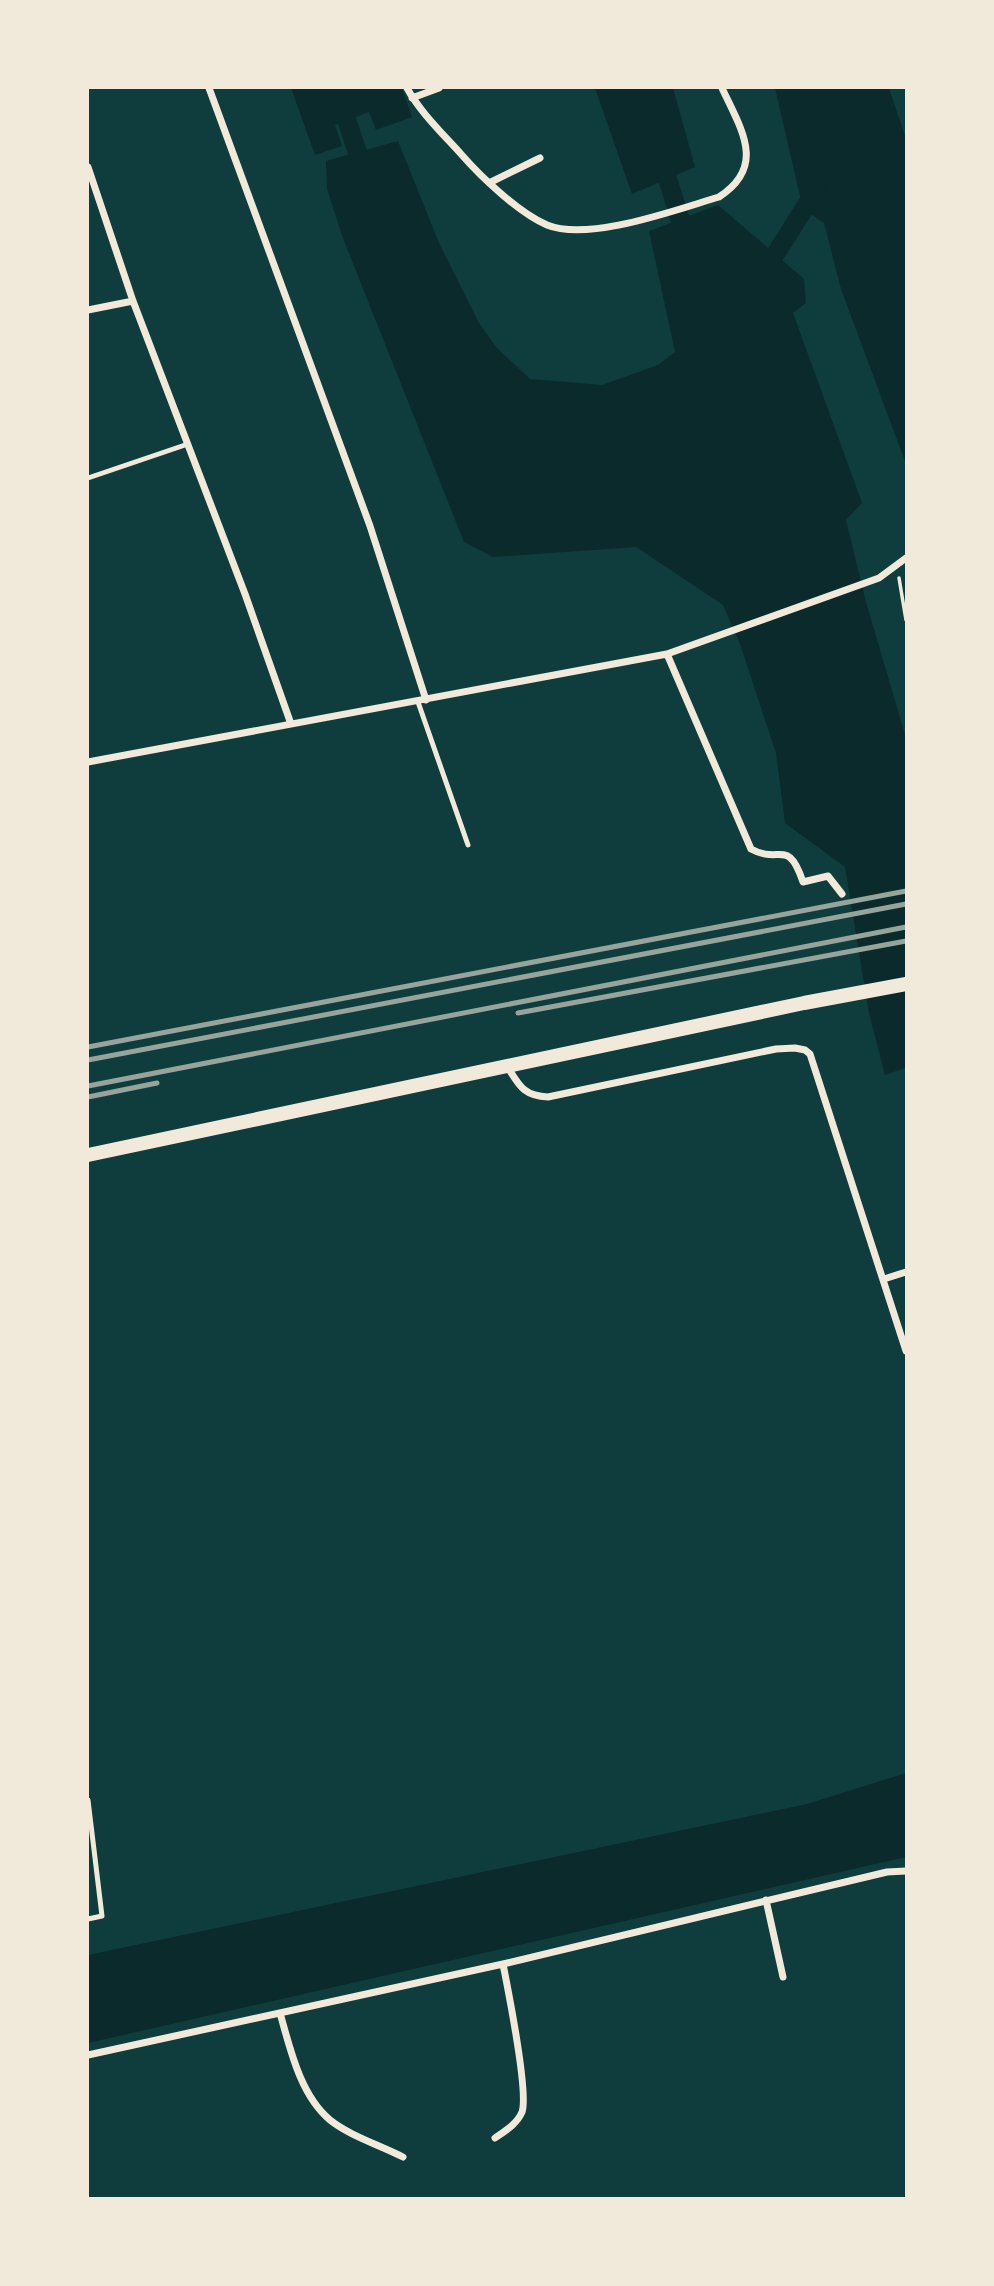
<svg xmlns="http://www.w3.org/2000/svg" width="994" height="2286" viewBox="0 0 994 2286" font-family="Ubuntu,sans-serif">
<rect width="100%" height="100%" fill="#0f3d3e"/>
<!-- water -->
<path fill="#0a2a2b" d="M291 88H402L412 117 376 130 369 112 335 125 342 146 315 155Z
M595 88H673L695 167 632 194Z
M775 88H889L906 139V464L841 289 824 223 803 209Z
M398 141 439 243 479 323 497 348 530 379 602 385 658 365 675 352 649 231 718 205 804 279 806 303 793 313 862 503 846 520 866 602 906 738V1071L905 1068 885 1075 869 1013 845 867 785 823 776 753 740 644 723 605 636 547 493 557 464 542 344 241 327 189 326 161Z
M906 1773V1857L88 2043V1955L807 1804Z"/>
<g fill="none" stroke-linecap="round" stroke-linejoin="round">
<!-- canal -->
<path stroke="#0a2a2b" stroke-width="19" d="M336 88 365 175
M660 155 688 244
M761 277 816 190"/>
<!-- path -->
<path stroke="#f1e9da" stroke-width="3.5" d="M899 578 906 620"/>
<!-- service -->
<path stroke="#f1e9da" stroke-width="5" d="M88 478 188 444
M418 702 468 845
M88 1800 102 1916 88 1919"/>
<!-- minor -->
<path stroke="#f1e9da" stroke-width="7" d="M209 88 370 526 426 700
M407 88C420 112 442 133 461 154 481 177 519 213 547 225 589 242 675 210 719 197 767 166 741 129 722 88
M412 98 439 88
M88 167 133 301 245 594 291 724
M489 183 540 158
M88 310 133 301
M667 654 751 849C780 865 788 837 803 882L828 876 842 894
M88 762 667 654 879 578 906 558
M507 1066C519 1085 523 1096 548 1097L776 1049 795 1048 805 1050 810 1054 906 1351
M884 1279 906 1272
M766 1900 783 1977
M280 2013C290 2048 300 2095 330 2120 350 2136 380 2145 403 2157
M88 2055 503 1964 887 1872 906 1871
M495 2138C505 2131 517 2124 522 2112 529 2092 508 1990 503 1964"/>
<!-- secondary -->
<path stroke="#f1e9da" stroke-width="14" d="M88 1155 804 1003 906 984"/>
<!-- rail -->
<path stroke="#97a49c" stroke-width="5" d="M518 1013 906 941
M88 1047 906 891
M88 1060 906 904
M88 1086 906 927
M88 1097 157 1083"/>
</g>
<!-- border -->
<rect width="994" height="2286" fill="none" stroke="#f1e9da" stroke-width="178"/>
</svg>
